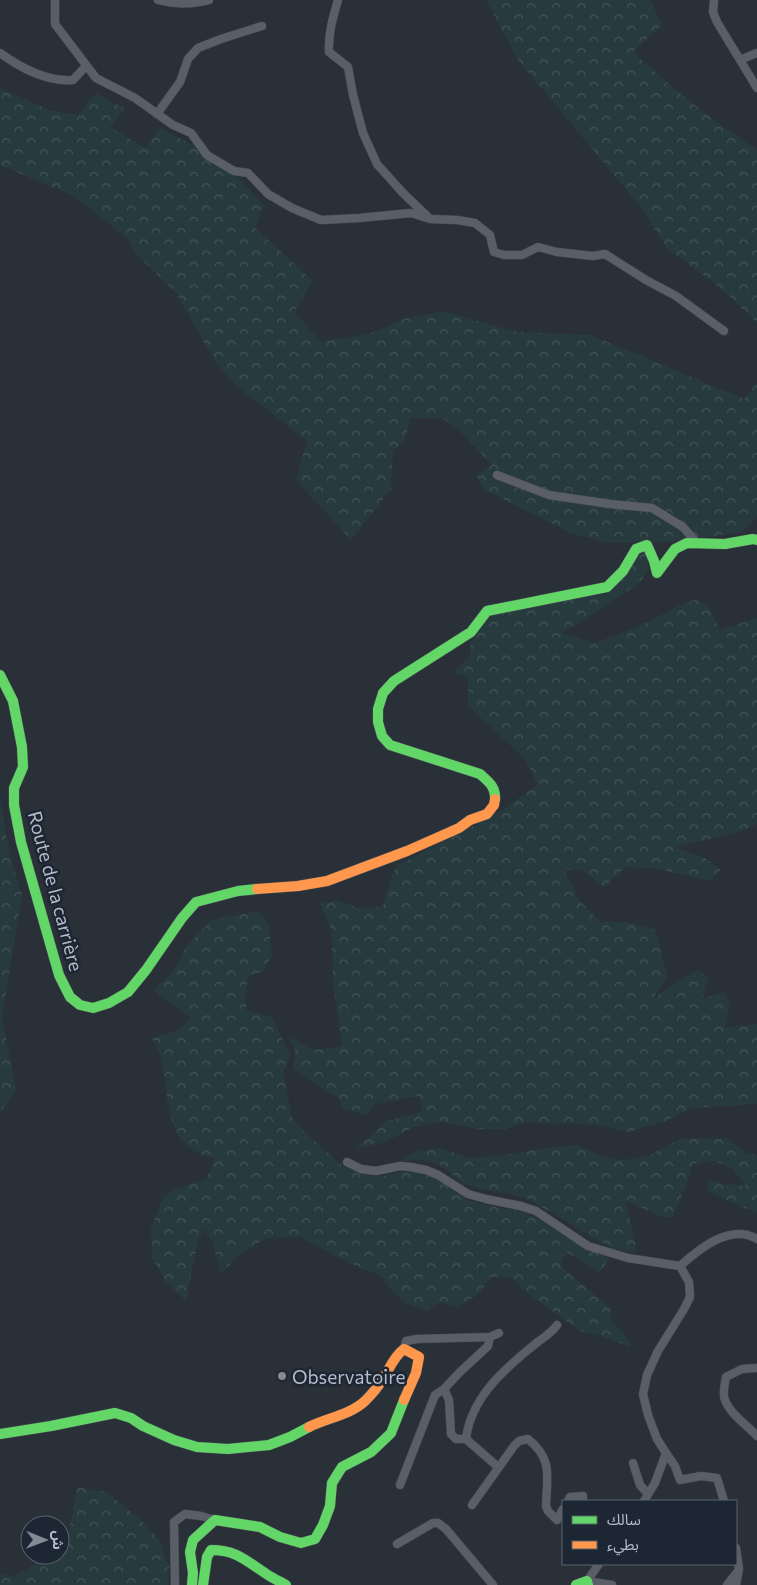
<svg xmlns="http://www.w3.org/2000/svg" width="757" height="1585" viewBox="0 0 757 1585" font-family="Commissioner,'Noto Sans Arabic',sans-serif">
<defs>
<pattern id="forest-crowns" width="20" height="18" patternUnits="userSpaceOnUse" patternTransform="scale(1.25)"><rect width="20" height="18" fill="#273a3e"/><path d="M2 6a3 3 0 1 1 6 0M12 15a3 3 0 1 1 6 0" fill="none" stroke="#445559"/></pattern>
</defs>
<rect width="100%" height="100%" fill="#2a3038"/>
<!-- forest -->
<path fill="url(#forest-crowns)" d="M486 0H650L662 25 633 52C672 88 713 121 757 150V323L724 291 667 248 639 205 518 60Z
M0 88 49 110 78 115 96 93 125 109 110 127 145 148 160 128 225 163 264 205 255 228 313 281 294 313 321 342 371 333 404 319 443 311 517 332 591 335 744 399 757 383V518L740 533 665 542 607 543 571 533 483 489 476 475 492 465 455 426 441 418H411L405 439 393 451 391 489 351 540 296 480 307 441 235 385 216 363 176 293 137 255 128 239 74 196 0 165Z
M645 550 649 566 642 580 623 595 562 633 595 643 647 623 676 607 697 599 710 609 720 630 757 618V824L740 832 675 847 706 859 721 870 711 881 652 868 625 867 604 888 582 870H564L580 901 600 922H626L656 930 667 976 652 999 697 970 709 978 702 999 723 992 730 1003 725 1028 757 1024V1104L692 1108 663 1122 629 1132 595 1125 526 1122 501 1130 478 1129 441 1122 414 1127 385 1142 355 1149 375 1133 384 1122 422 1112 419 1096 376 1104 366 1115 344 1109 337 1096C320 1090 308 1078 293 1069L295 1050 288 1036 314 1050 342 1046 333 983 332 943 330 926 320 904 337 900 360 909 383 906 392 875 398 865 496 814 538 785 525 759 468 706V677L453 673 470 657 471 638 488 614 605 594 620 581 637 554Z
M0 801 9 851 22 895 2 1018 16 1090 0 1113Z
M258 911 269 925 272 955 264 971 248 976 245 996 247 1010 272 1017 290 1055 283 1073 292 1117 304 1132 343 1166 363 1174 379 1177 401 1172 417 1171 432 1176 467 1200 490 1206 522 1211 541 1220 570 1239 609 1259 600 1272 566 1252 560 1266 610 1308 611 1321 626 1335 631 1347 601 1336 580 1331 523 1290 512 1278 491 1277 478 1295 458 1306 438 1303 426 1311 407 1304 391 1290 381 1276 345 1261 301 1237 267 1238 241 1253 221 1274 212 1241 202 1228 194 1259 186 1301 166 1282 152 1258 151 1228 163 1197 175 1189 206 1179 215 1158C205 1155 196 1154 187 1146 165 1126 168 1087 161 1059 159 1052 155 1045 152 1038L176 1031 191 1018 153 990 174 971 186 947 211 920Z
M727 1138 746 1153 757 1155V1213L728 1201 707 1190 710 1180 724 1184 746 1186 732 1168 714 1161 692 1164 688 1181 673 1217H662L626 1201 637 1252 614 1249 589 1235 530 1200 506 1193 485 1190 461 1182 439 1164 422 1160 401 1161 414 1152 441 1148 468 1158 497 1156 545 1148 579 1145 600 1156 623 1160 649 1156 679 1139Z
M77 1487 107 1492 146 1525 163 1545 165 1558 169 1566 168 1585H0V1573L13 1577 51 1555H60V1550L70 1528Z"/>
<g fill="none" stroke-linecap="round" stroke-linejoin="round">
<defs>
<path id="street" d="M55 0V24L96 78 135 98 173 125 191 133 207 155 234 171 248 173 268 194 292 208 321 220 359 218 411 213 430 219 457 220 475 223 490 235 494 252 504 255H522L538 247 557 252 593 256 605 254 646 280 676 296 724 331
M158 0C176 5 191 4 209 0
M338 0C333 17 328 34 329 52L348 67 353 95 363 133 377 164 403 193 428 217
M714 0 713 12 717 22 757 88
M0 53C21 68 46 82 73 80L86 66
M740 60 757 53
M157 114 180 82 188 59 198 48 221 39 262 26
M497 475 549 495 610 504 652 508 683 527 698 544
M347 1162 361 1169 376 1171 400 1166 411 1167 426 1170 438 1175 468 1194 486 1199 521 1206 536 1211 588 1246 628 1258 680 1266
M404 1349 406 1341 417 1339 490 1337
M757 1368 742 1369 726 1377C725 1384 722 1393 725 1400 730 1414 747 1425 757 1436
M444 1389 460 1372 488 1346 490 1337 499 1333
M466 1439C471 1398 503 1370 534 1345 542 1338 551 1334 557 1325
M666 1453 675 1466 680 1480 701 1476 717 1478 724 1501
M633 1463 640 1485 648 1494
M400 1485 435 1395 444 1389 449 1400 451 1434 456 1439H466L498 1467
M568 1501 570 1497 583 1496V1501
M644 1501 655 1483 666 1453 657 1439 648 1415 643 1394 647 1375 658 1351 684 1309 690 1297 689 1282 680 1266C699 1249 730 1223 757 1239
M472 1505 514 1446 519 1441 528 1439C553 1459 547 1476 546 1506L548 1511 557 1520 563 1509
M397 1544 433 1523H438L446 1529 493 1585
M599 1564 587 1581 612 1585
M175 1585 174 1522 185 1514 201 1516 215 1520
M727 1585 738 1571
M736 1585 739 1569 736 1548"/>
<path id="fast" d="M0 675 13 701 22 747 23 767 14 788V805L21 842 59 975 70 997 80 1005 93 1008 109 1003 128 992 146 970 182 918 196 902 238 891 257 889
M495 799C496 787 488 781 480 774L390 745 382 736 378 722V709L383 693 394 681 471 632 487 611 607 587 623 571 636 549 647 545 654 561 657 573 675 549 687 543 725 544 753 539 757 540
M0 1434 51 1426 115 1413 131 1418 143 1426 174 1440 197 1447 228 1449 269 1445 290 1437 309 1427
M192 1585 193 1573 190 1552 193 1540 215 1520 260 1527 280 1537 301 1543 315 1539 323 1525 330 1506 332 1483 342 1467 371 1452 391 1433 404 1400
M203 1585 207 1557 211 1550C236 1550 245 1560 265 1573 272 1578 279 1581 286 1585
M576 1585 587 1581 588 1585"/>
<path id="slow" d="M257 889 298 886 327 881 407 851 459 828 470 820 487 814 494 805 495 799
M309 1427C327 1418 350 1415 365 1401 371 1395 378 1387 382 1380 390 1369 393 1357 404 1349L419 1357 416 1373 404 1400"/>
</defs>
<!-- street casing -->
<use href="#street" stroke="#484c53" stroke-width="9"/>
<!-- fast casing -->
<use href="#fast" stroke="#484c53" stroke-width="11"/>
<!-- slow casing -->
<use href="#slow" stroke="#484c53" stroke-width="11"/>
<!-- street -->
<use href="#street" stroke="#5a5e66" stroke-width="8"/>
<!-- fast -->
<use href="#fast" stroke="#63d668" stroke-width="10"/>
<!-- slow -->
<use href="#slow" stroke="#ff974d" stroke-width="10"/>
</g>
<!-- markers -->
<circle fill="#848b96" stroke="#1d2633" stroke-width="2" cx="282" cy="1376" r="5"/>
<g text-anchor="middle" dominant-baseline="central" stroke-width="5" stroke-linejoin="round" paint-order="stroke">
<!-- street labels -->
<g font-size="19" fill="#b4bcc9" stroke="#1d2633">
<text transform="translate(56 891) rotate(75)">Route de la carrière</text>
</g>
<!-- poi labels -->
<g font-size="19" fill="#b4bcc9" stroke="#1d2633" text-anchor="start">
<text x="292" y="1376">Observatoire</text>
</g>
</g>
<!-- legend -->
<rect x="562" y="1500" width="175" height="65" fill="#1d2633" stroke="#59626f"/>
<rect x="572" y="1516" width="25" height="8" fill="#63d668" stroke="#59626f"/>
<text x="607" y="1525" font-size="15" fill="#b4bcc9">سالك</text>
<rect x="572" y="1541" width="25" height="8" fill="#ff974d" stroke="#59626f"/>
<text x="607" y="1550" font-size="15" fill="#b4bcc9">بطيء</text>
<!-- north arrow -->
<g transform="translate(45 1540) rotate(91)"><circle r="24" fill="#1d2633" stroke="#59626f"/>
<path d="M0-4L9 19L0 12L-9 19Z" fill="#848b96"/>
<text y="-8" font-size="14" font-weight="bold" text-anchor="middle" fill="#b4bcc9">ش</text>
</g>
</svg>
